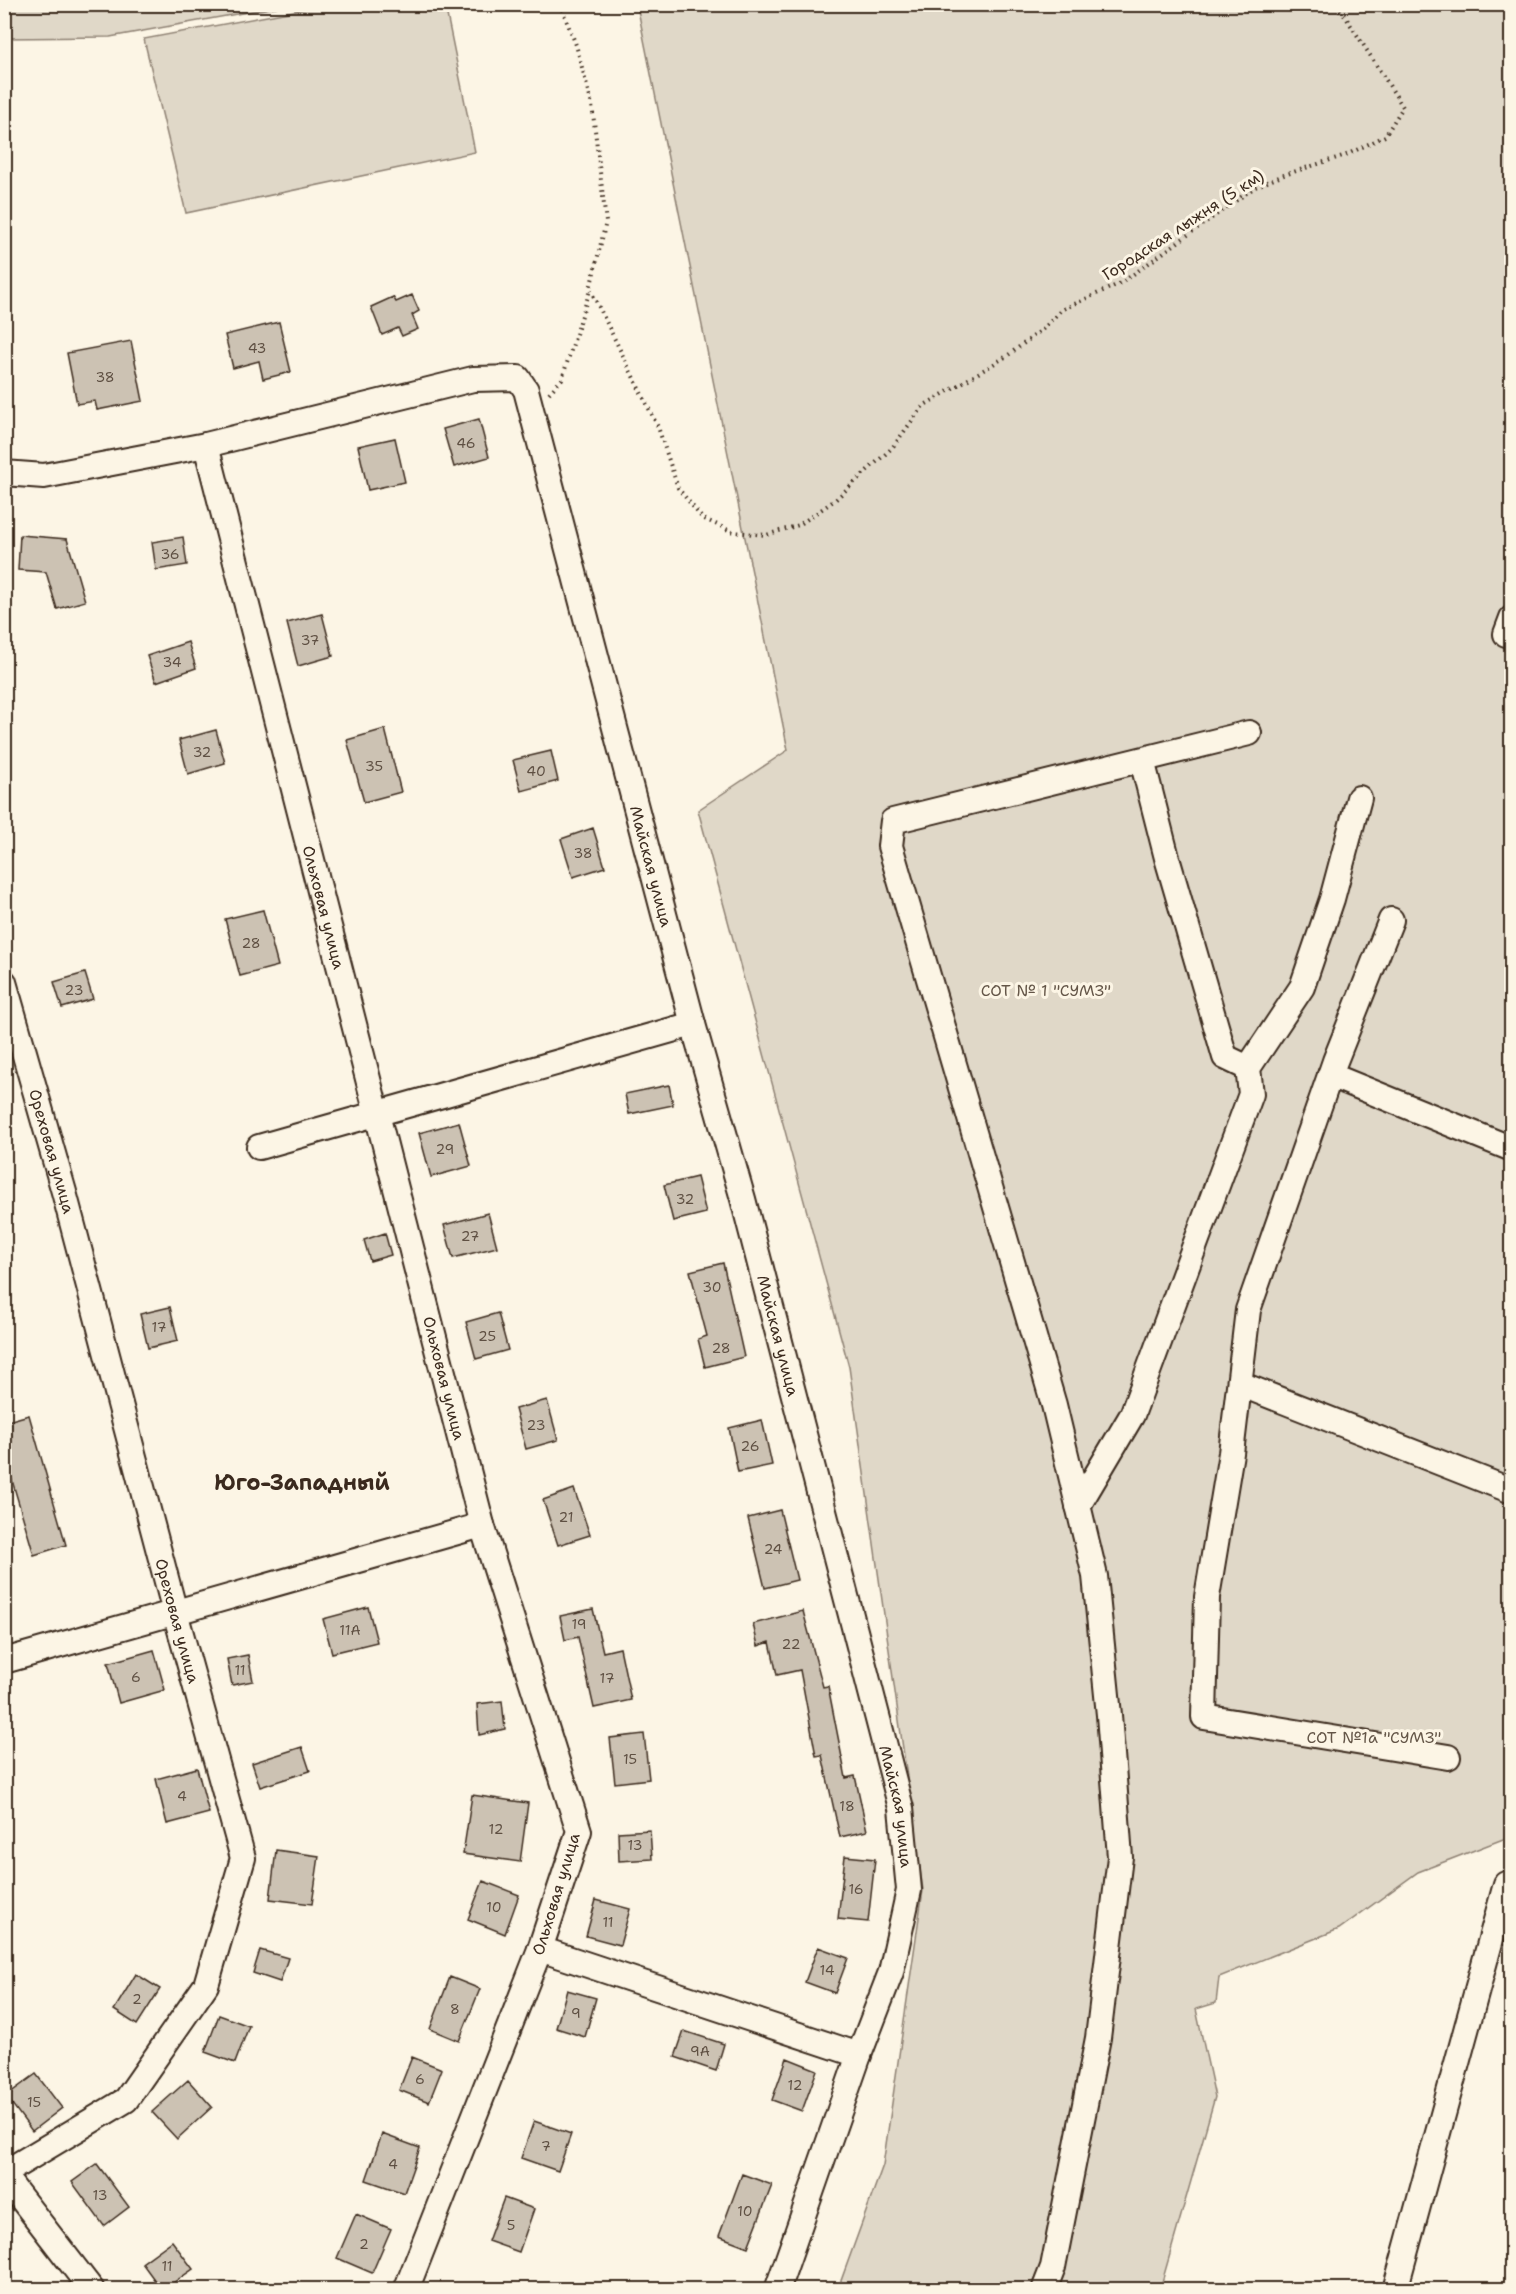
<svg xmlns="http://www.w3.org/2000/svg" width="1516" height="2294" viewBox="0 0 1516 2294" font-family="'Shantell Sans',sans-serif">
<rect width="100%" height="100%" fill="#fcf5e5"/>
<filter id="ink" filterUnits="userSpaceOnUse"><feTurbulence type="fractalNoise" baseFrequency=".0167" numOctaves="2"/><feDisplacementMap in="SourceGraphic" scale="12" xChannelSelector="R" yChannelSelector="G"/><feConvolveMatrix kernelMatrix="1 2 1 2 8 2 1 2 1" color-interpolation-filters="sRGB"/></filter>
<g filter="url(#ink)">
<!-- green -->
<path fill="#e0d8c8" stroke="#8e8173" stroke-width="1.5" d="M4 5 5 4 287 5 110 37 5 38Z
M326 5H445L475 152 186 213 144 39Z
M637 5H1511V1836L1418 1872 1339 1929 1219 1977 1216 2003 1196 2009 1215 2097 1160 2289H838L883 2165 923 1890 849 1367 698 810 788 750Z"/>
<!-- building -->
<path fill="#ccc2b3" stroke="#3b2a1e" stroke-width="1.5" d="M412 295 419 311 412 315 418 329 402 336 398 328 382 335 371 307 393 297 396 302Z
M279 322 291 372 263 379 259 361 233 368 225 335Z
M131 341 143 401 97 410 95 401 77 404 67 353Z
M479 419 489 457 454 467 443 429Z
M395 438 405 482 368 490 358 446Z
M20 535 67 539 85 601 57 609 46 572 18 570Z
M183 537 187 565 156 570 152 542Z
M322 614 333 656 298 666 287 623Z
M188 642 196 668 156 682 147 656Z
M385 729 401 792 364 802 347 740Z
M216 730 225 763 188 774 179 740Z
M551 751 558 781 521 791 513 760Z
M593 828 605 867 573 877 561 839Z
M263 910 278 966 240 976 225 919Z
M85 973 93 999 62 1008 54 982Z
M669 1085 673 1105 629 1114 625 1094Z
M459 1122 471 1166 431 1177 419 1133Z
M697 1177 706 1213 673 1221 664 1185Z
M488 1213 497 1247 453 1258 444 1225Z
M385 1233 391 1255 370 1261 364 1240Z
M723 1263 744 1357 705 1367 698 1339 707 1336 690 1271Z
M170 1307 178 1341 148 1348 140 1314Z
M498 1313 508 1350 476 1359 466 1322Z
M547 1400 558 1440 526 1449 515 1409Z
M29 1415 66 1545 34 1555 4 1453V1422Z
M762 1420 772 1465 738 1472 729 1428Z
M574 1489 590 1535 558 1545 543 1500Z
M780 1510 797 1580 765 1588 748 1518Z
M368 1607 377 1642 332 1653 323 1619Z
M593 1609 603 1652 620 1648 631 1700 594 1708 578 1637 565 1640 560 1616Z
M803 1611 823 1687 828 1686 846 1778 855 1776 867 1831 840 1837 822 1755 816 1756 800 1670 777 1675 770 1642 758 1646 753 1624Z
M154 1650 165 1690 119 1703 108 1663Z
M248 1655 253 1681 232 1685 227 1659Z
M502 1701 505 1729 479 1735 477 1704Z
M644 1734 649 1779 615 1783 610 1738Z
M302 1747 310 1771 260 1787 252 1763Z
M197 1768 209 1813 167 1824 156 1779Z
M472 1795 528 1803 520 1862 463 1854Z
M650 1830 652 1859 619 1861 618 1832Z
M276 1850 319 1856 312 1904 270 1899Z
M845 1856 875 1859 868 1922 838 1919Z
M483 1881 519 1895 505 1934 468 1919Z
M596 1900 630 1909 620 1945 586 1936Z
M818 1947 848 1958 835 1993 805 1982Z
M260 1950 288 1958 280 1982 253 1973Z
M136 1974 160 1989 137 2025 114 2010Z
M450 1977 480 1989 459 2041 430 2029Z
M567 1990 596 1998 585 2037 556 2028Z
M219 2015 249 2026 235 2063 205 2052Z
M684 2031 724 2044 716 2071 675 2057Z
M412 2057 442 2069 429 2102 399 2090Z
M787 2058 817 2070 802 2111 772 2100Z
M36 2074 62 2108 32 2131 6 2096Z
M188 2080 212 2107 177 2139 152 2112Z
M534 2121 571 2134 558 2171 521 2158Z
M382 2134 420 2148 404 2193 366 2180Z
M97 2164 129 2207 104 2226 72 2182Z
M742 2174 772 2185 748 2247 719 2236Z
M504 2198 534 2209 519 2252 488 2241Z
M356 2214 391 2229 372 2273 337 2258Z
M172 2241 193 2269 164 2289H161L142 2263Z"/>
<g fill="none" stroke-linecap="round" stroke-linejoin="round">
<defs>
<g id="minor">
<path id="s1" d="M206 445 482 1525 579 1831 540 1949 406 2290"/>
<path id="s2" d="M4 473 44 476 206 445 473 379 518 378 526 390 693 1024 743 1199 901 1808 909 1890 891 1972 859 2055 777 2290"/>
<path d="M1506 634 1512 618"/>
<path d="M1142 760 1167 858 1225 1057 1248 1068"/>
<path d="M1391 920 1335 1061 1248 1310 1231 1453 1207 1597 1204 1717 1448 1757"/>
<path id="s3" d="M4 982 64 1192 175 1612 243 1858 206 1985 126 2100 4 2173"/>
<path d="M1330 1075 1512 1149"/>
<path d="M259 1147 693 1024"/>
<path d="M1240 1384 1512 1491"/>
<path d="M1078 1506 1132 1415 1251 1094 1248 1068 1302 987 1332 899 1359 798"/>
<path d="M4 1661 482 1525"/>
<path d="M540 1949 859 2055"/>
<path d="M4 2176 92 2290"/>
<path d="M1044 2290 1053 2267 1098 2038 1120 1857 1109 1715 1095 1576 1054 1405 890 846 893 821 1249 733"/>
<path d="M1395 2290 1506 1884 1512 1882"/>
</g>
</defs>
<!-- minor casing -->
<use href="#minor" stroke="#3b2a1e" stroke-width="28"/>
<!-- path -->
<path stroke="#3b2a1e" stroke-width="4" stroke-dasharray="1.5 4.5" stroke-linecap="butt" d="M560 4 576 45 592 105 606 222 590 289 658 427 678 488 702 518 733 532 766 535 799 525 835 500 892 448 923 406 1007 356 1043 329 1061 310 1121 283 1255 187 1284 175 1346 155 1385 136 1403 107 1345 16 1332 4
M549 393 562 379 590 290"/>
<!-- minor -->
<use href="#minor" stroke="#fcf5e5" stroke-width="24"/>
</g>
</g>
<g text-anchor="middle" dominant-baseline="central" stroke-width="6" stroke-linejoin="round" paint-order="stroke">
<!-- number labels -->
<g font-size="14" fill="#5f5043">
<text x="257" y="348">43</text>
<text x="105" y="377">38</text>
<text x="466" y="443">46</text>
<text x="170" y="554">36</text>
<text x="310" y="640">37</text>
<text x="172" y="662">34</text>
<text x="202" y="752">32</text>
<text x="374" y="766">35</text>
<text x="536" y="771">40</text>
<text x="583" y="853">38</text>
<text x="251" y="943">28</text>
<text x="74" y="990">23</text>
<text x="445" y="1149">29</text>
<text x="685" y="1199">32</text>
<text x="470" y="1236">27</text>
<text x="712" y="1287">30</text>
<text x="159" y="1327">17</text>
<text x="487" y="1336">25</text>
<text x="721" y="1348">28</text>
<text x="536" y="1425">23</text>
<text x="750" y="1446">26</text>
<text x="566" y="1517">21</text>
<text x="773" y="1549">24</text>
<text x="579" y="1624">19</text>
<text x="350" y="1630">11А</text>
<text x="791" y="1644">22</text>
<text x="240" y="1670">11</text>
<text x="136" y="1677">6</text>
<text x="607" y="1678">17</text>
<text x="630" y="1759">15</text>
<text x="182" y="1796">4</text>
<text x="847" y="1806">18</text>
<text x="496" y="1829">12</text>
<text x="635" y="1845">13</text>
<text x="856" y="1889">16</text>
<text x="494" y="1907">10</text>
<text x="608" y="1922">11</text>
<text x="827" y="1970">14</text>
<text x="137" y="1999">2</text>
<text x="455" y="2009">8</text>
<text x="576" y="2013">9</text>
<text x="700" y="2051">9А</text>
<text x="420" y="2079">6</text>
<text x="795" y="2085">12</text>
<text x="34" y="2102">15</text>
<text x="546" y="2146">7</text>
<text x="393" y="2164">4</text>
<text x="100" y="2195">13</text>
<text x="745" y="2211">10</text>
<text x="511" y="2225">5</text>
<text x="364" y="2244">2</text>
<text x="167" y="2266">11</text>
</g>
<!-- street labels -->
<g font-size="16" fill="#3b2a1e" stroke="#fcf5e5">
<text transform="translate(1183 225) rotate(-33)">Городская лыжня (5 км)</text>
<text stroke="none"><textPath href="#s2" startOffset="1032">Майская улица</textPath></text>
<text stroke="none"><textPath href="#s1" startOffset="477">Ольховая улица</textPath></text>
<text stroke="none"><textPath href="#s3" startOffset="176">Ореховая улица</textPath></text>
<text stroke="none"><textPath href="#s2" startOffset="1518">Майская улица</textPath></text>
<text stroke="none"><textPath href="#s1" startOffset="963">Ольховая улица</textPath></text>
<text stroke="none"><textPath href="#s3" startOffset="662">Ореховая улица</textPath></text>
<text stroke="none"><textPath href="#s2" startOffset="2004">Майская улица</textPath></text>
<text transform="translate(556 1894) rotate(-73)">Ольховая улица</text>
</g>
<!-- park labels -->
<g font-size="16" fill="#645648" stroke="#fcf5e5">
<text x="1046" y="990">СОТ № 1 "СУМЗ"</text>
<text x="1374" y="1737">СОТ №1а "СУМЗ"</text>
</g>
<!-- district labels -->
<g font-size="22" font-weight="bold" fill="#3b2a1e" stroke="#fcf5e5">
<text x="302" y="1482">Юго-Западный</text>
</g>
</g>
<!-- margin -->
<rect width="1516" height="2294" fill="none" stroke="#fcf5e5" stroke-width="24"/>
<rect x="12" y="12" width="1492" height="2270" fill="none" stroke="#3b2a1e" stroke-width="2" filter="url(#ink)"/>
</svg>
